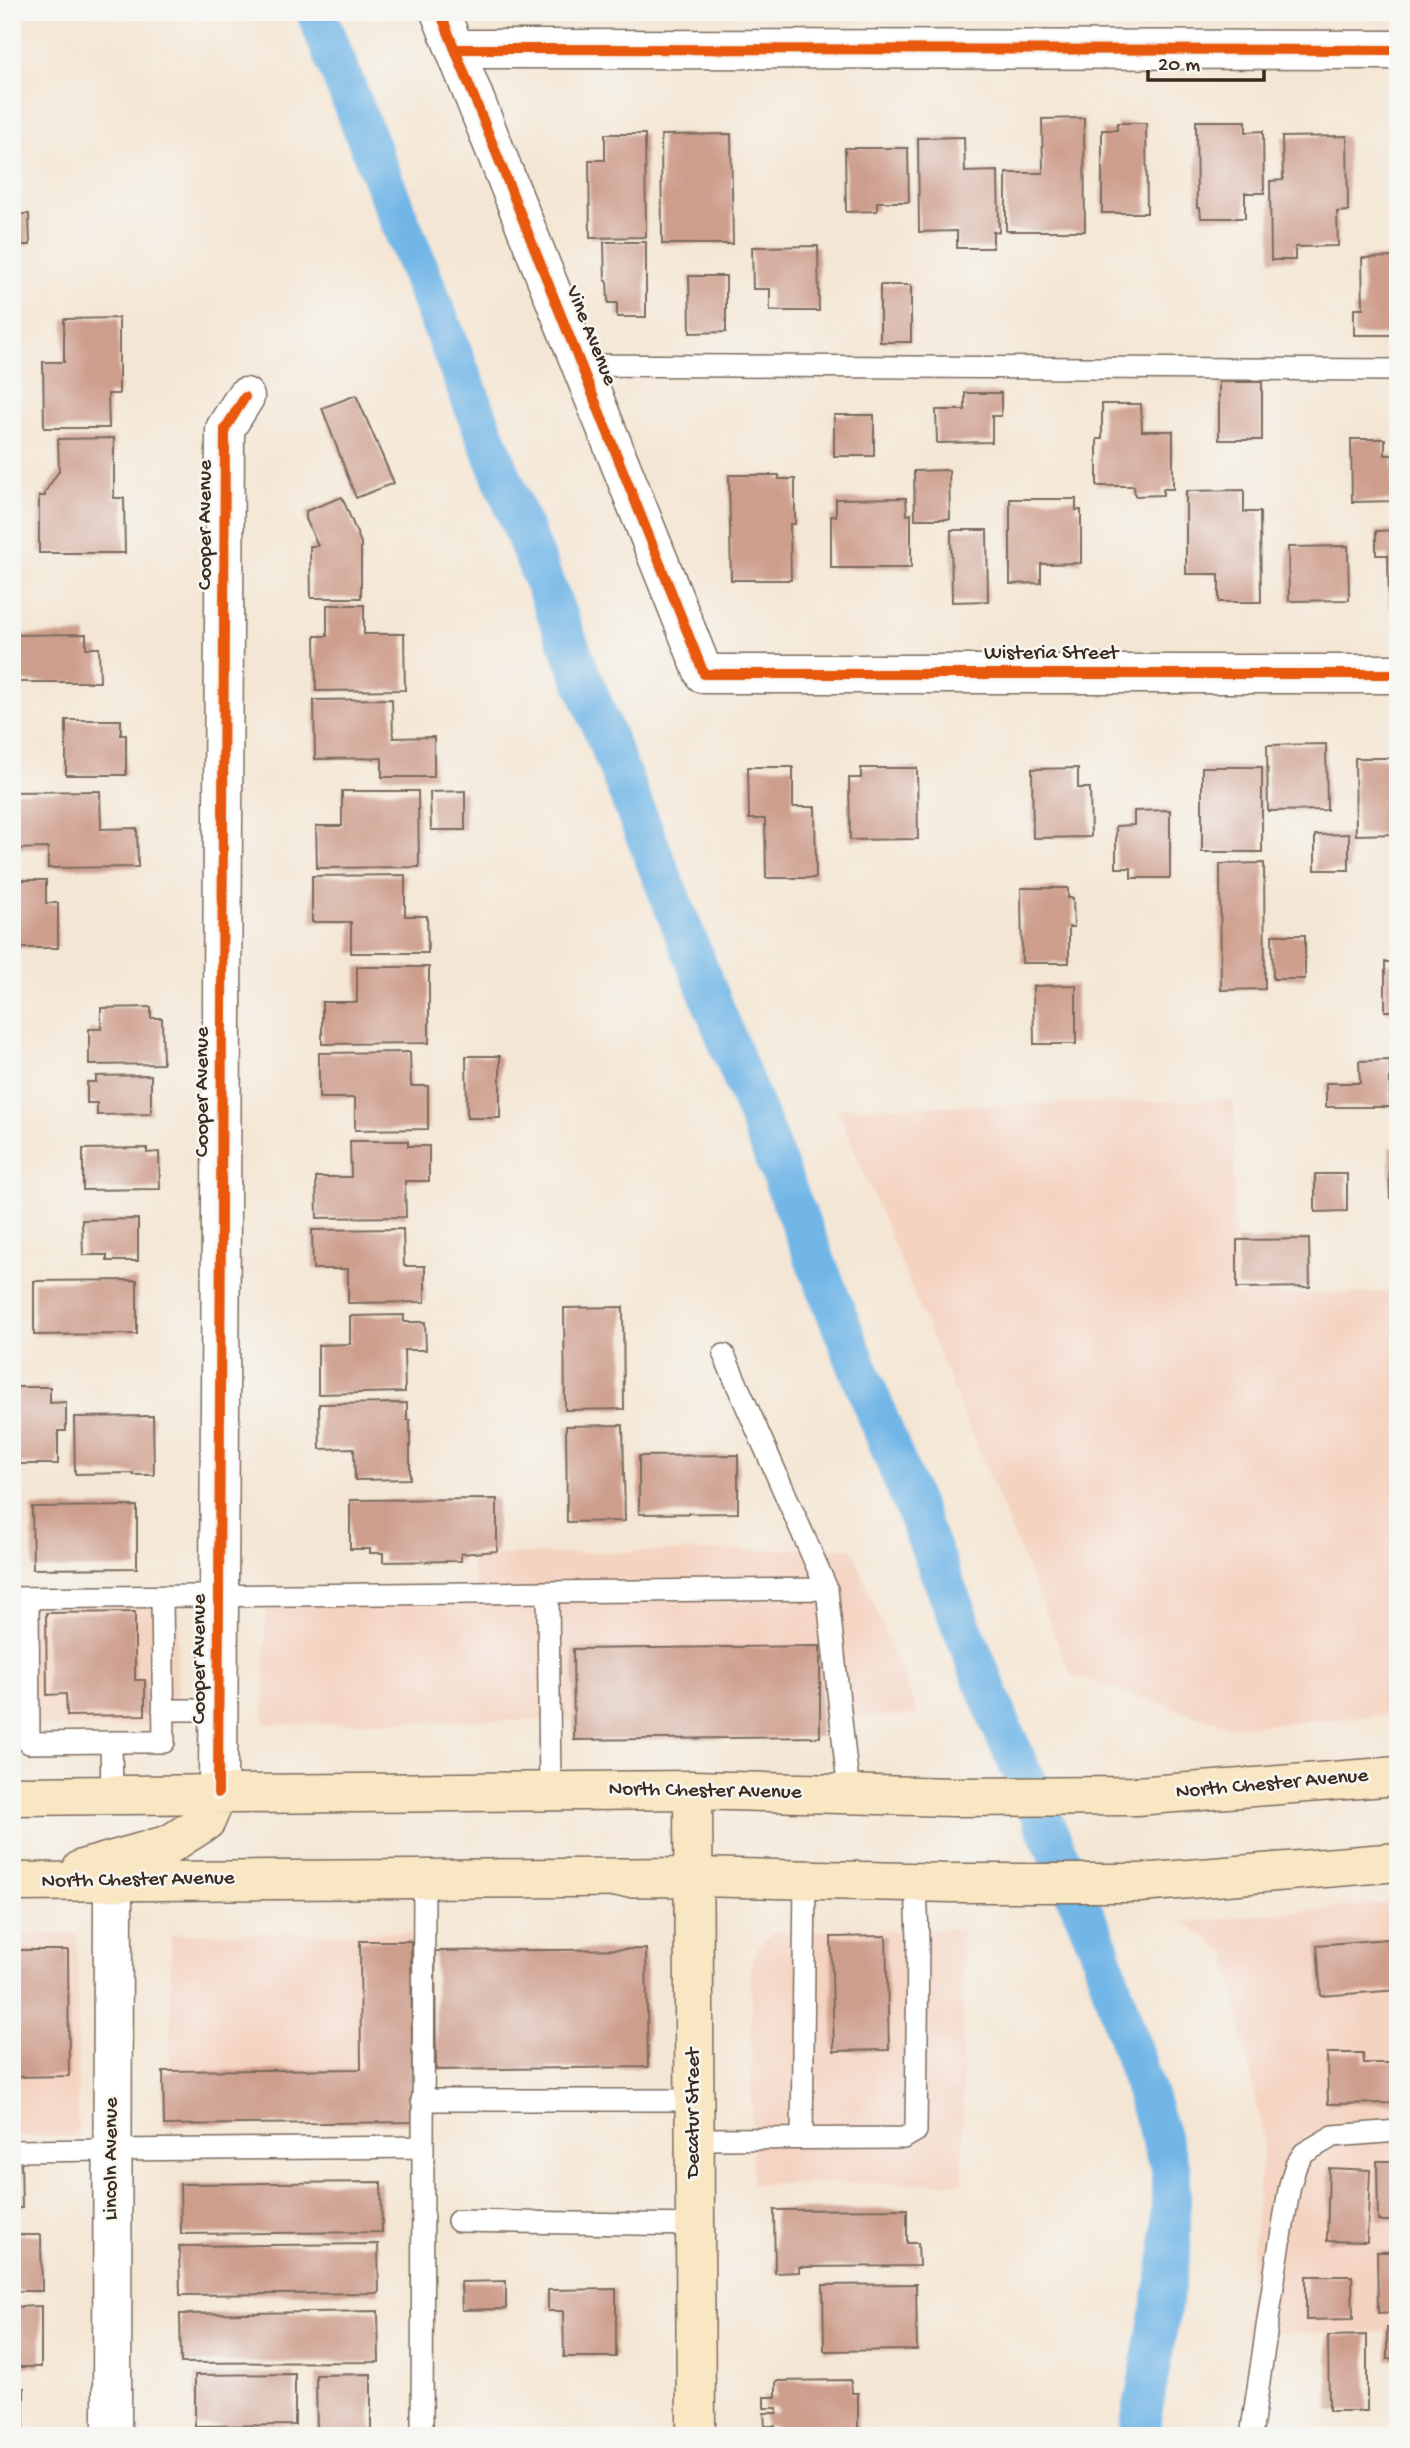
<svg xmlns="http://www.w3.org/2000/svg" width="1410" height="2448" viewBox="0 0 1410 2448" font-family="'Gochi Hand',sans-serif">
<rect width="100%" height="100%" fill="#f6f6f2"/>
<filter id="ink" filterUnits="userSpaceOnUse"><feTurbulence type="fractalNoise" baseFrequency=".0143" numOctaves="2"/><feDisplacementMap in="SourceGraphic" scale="14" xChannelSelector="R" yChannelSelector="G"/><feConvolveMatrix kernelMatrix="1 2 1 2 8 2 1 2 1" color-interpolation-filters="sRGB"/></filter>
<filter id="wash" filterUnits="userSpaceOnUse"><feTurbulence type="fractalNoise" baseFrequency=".00686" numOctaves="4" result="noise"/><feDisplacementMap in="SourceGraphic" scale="28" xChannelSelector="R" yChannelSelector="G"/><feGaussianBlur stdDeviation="1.57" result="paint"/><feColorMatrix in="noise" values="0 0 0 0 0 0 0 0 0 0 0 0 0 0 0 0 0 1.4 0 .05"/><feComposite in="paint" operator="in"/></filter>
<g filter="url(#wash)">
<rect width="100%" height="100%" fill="#f4e6d4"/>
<!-- built -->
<path fill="#f5d3c1" d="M1234 1100V1295L1398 1292V1714L1232 1727 1071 1675 837 1108Z
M852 1548 918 1715 264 1724 266 1593 477 1590 469 1555Z
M178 1594 177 1726 12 1727V1596Z
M1398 1902V2332L1244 2334 1264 2141 1227 1953 1184 1922Z
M962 1929 963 2183 752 2184 751 1965 758 1945 774 1932Z
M411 1932 410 2108 170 2110 171 1934Z
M12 1934H77L78 2136H12Z"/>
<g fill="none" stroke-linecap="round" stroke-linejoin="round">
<!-- canal -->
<path stroke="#71b6e7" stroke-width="40" d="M316 12 1003 1730 1098 1945 1171 2171V2253L1138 2436"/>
</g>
<g id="blocks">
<!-- building -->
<path fill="#ce9e8d" d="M1084 118 1085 231H1006V173H1043L1042 119Z
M1196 121H1246V132L1263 131 1264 193H1245V218H1201L1200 208H1197Z
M1117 123H1146L1147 213H1102V130H1117Z
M605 134H645L646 237 590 238 589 160H605Z
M731 134 733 244H662L661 135Z
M1347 136 1348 211 1337 212 1338 246 1295 247V260H1271L1270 181 1283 180 1282 137Z
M964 137 965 172 998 171 999 232H993V248H957V231L919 232 918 138Z
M845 148H908L909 202H877V211L846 212Z
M12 214H29L30 245H12Z
M604 242H646V317H617V303H608L607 281H605Z
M818 246 819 311H770V289H753L752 247Z
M1397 257V335H1354V308H1363L1362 258Z
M689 276H726V332L690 333Z
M880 285H911V342H880Z
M119 318V394H108L109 428H44L43 362H64V319Z
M1219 382H1262V440H1219Z
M965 393H1001V416H992V442L937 443 936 410H965Z
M356 395 394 483 356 498 322 408Z
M1102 404H1141L1142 431H1173V489H1163V495L1135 496 1134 486H1097V439H1102Z
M834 415H874V456H834Z
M114 438V498H124L125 553H39V496H45V492L59 471 58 439Z
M1351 439H1385V455H1393V501L1352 502Z
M949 470 950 519H915L914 471Z
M729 475H779V479H795V524H790L791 580H731Z
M1244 490V512H1260L1261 602H1219V574H1186V491Z
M342 497 361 543V598H311L310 546H318L306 519V511Z
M906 498 907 515 911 514V568H831V516H836V499Z
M1010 499H1076V510H1081V563L1041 564V583L1010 584Z
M951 530H987L988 601 952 602Z
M1398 530V607H1389L1388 555H1376V531Z
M1348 546 1349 600 1289 601 1288 547Z
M327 605H364V634H404L405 690 316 691 315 636H327Z
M86 634V648H99L100 682H12V635Z
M392 699 393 738 434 737V777H382V758L315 759 314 700Z
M66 720H121V735H126V775H66Z
M1326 744 1327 810 1268 811 1267 745Z
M1355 758H1398V834L1356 835Z
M748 767H793V807H815L816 878H766L765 819H749Z
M1202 767H1262V852H1202Z
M861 768H917L918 839 850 840 849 778H861Z
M1078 768V788H1090L1091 837 1033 838 1032 769Z
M100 791 101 829 137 828 138 867 48 868V848L12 849V792Z
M342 791H418L419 867 317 868 316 826H342Z
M465 791V830H431L430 792Z
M1170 810V878H1131V868H1116V826L1134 825V811Z
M1349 834V870H1315V835Z
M1264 863 1265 989 1221 990 1220 864Z
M405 875V916H427L428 953H351V922H312V876Z
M12 880H46V903H58V948H12Z
M1021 888H1068V898H1073L1074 927H1069V963H1022Z
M1272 935H1305V979H1273Z
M1385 962H1398V1011H1385Z
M357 967H429V1043L322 1044V1002H357Z
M1076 985V1044H1034L1033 986Z
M151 1007V1018H162L163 1064 89 1065V1029H101V1008Z
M410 1052 411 1086H428V1129L355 1130V1098H319V1053Z
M466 1056H500V1118H467Z
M1390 1060V1107H1326V1083H1360L1359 1061Z
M151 1075V1114L97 1115V1103H87V1082H96V1076Z
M350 1141H408V1146H429V1181H405L406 1217 317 1218 316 1177H351Z
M1389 1147H1398V1198H1390Z
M147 1148V1153L159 1152 160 1189 83 1190V1149Z
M1315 1174H1347V1211L1315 1212Z
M138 1219V1261H107V1255H83L82 1220Z
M403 1229 404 1266H425V1302L348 1303V1269H313L312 1230Z
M1309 1239 1310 1287 1237 1288V1240Z
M137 1280V1334L34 1335V1281Z
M623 1307 624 1409 565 1410 564 1308Z
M404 1315V1322H425L426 1350H404L405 1392 318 1394V1345L350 1344V1316Z
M14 1387H50V1403L66 1402V1431H58V1464H16Z
M407 1403V1420H410V1479L355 1480 354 1448 320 1449 319 1404Z
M153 1416 154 1475H133V1473L75 1474 74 1417Z
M623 1425 625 1521 567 1522 566 1426Z
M738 1455V1513L639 1514V1456Z
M497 1499V1551L461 1554V1561L383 1562V1553H370V1549H350V1500Z
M137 1506V1568L33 1569 32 1507Z
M135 1612V1680H145V1715L67 1716 66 1694 47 1695 46 1613Z
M820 1646V1737L574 1740 573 1649Z
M886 1936 889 2050 834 2051 831 1937Z
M1398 1938V1990L1321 1996 1317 1945Z
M360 1941H411L413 2122 164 2125 163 2071 361 2069Z
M646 1949 648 2067 436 2070 435 1951Z
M12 1950H68L69 2076 12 2077Z
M1327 2053H1363L1364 2063H1398V2103L1328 2104Z
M12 2160H21L22 2208H12Z
M1377 2161H1398V2221H1378Z
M1329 2168 1370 2170 1367 2242 1327 2241Z
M381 2182 382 2232 181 2234 180 2184Z
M907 2209V2243H918L919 2266 799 2267V2272L775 2273 774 2210Z
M12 2235H41L42 2291H12Z
M378 2244 379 2293 180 2295 179 2246Z
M1377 2252H1398V2312L1378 2313Z
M1306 2276H1352L1353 2319 1306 2320Z
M506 2281V2309L462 2310 461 2282Z
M916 2284 917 2350 824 2351 823 2285Z
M616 2289V2357H564L563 2311H548V2290Z
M41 2306V2367H12V2307Z
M378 2311 379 2362 181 2363 180 2314Z
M1387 2328H1398V2359H1387Z
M1367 2335V2411H1329L1328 2336Z
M295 2374V2425L195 2426V2375Z
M371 2374V2436H317L316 2375Z
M851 2380 852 2393H858V2436H775V2426H765L764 2413H777V2408H764V2397H776V2381Z
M12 2388H24V2436H12Z"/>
</g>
</g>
<g filter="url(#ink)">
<use href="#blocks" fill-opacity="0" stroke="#7c6c5e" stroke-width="2"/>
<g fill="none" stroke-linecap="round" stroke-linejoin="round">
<defs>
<path id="lane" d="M580 365 1398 370
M724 1355 827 1589
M548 1593 550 1791
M12 1598 827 1589 849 1794
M28 1598 29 1743 111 1742 112 1795
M163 1710H218
M111 1742H164L162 1597
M422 2100H694
M802 2138 805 1879
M694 2139 904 2138 916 2131 918 1940 916 1882
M12 2151 423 2147
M458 2221 694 2225
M422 2436 424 1878
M1251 2436 1276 2266 1290 2185 1296 2165 1304 2153 1333 2136 1398 2131"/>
<path id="street" d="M440 12 704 674H1398
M455 49 1398 50
M218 1793 225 429 245 397
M112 2436 113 1882"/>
<path id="secondary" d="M693 1790 696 2436
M12 1796 693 1790 953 1797 1136 1796 1398 1776
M82 1869 170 1844 206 1821 218 1793
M12 1882 692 1877 952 1883H1140L1398 1862"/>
</defs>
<!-- lane casing -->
<use href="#lane" stroke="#7c6c5e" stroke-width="24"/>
<!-- street casing -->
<use href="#street" stroke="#7c6c5e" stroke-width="41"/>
<!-- secondary casing -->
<use href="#secondary" stroke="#7c6c5e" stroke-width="41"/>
<!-- lane -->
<use href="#lane" stroke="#fff" stroke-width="21"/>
<!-- street -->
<use href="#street" stroke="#fff" stroke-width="38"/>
<!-- secondary -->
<use href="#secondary" stroke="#f9e7c3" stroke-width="38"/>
<defs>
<path id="cycleway" d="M440 12 704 674H1398
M455 49 1398 50
M218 1793 225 429 245 397"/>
</defs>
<!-- cycleway casing -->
<use href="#cycleway" stroke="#f6f6f2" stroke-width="15"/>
<!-- cycleway -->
<use href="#cycleway" stroke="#e8590c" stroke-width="10"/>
</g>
</g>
<g text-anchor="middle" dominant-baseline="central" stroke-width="5" stroke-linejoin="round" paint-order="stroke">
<!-- street labels -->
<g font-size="21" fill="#3b2a1e" stroke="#f6f6f2">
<text transform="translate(590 336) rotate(68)">Vine Avenue</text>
<text transform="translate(206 525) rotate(-90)">Cooper Avenue</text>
<text x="1051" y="654">Wisteria Street</text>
<text transform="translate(203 1092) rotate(-90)">Cooper Avenue</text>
<text transform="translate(200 1659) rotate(-90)">Cooper Avenue</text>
<text transform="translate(1272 1785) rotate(-5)">North Chester Avenue</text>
<text transform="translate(705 1792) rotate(1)">North Chester Avenue</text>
<text transform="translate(138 1881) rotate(-1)">North Chester Avenue</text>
<text transform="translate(694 2113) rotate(-90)">Decatur Street</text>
<text transform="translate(112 2159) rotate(-90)">Lincoln Avenue</text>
</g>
</g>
<!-- margin -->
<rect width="1410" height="2448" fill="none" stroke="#f6f6f2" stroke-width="42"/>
<!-- scale -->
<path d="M1148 70v10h116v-10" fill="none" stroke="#3b2a1e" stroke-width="3.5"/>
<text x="1158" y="70" font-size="21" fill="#3b2a1e" stroke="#f6f6f2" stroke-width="5" paint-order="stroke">20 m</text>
</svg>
